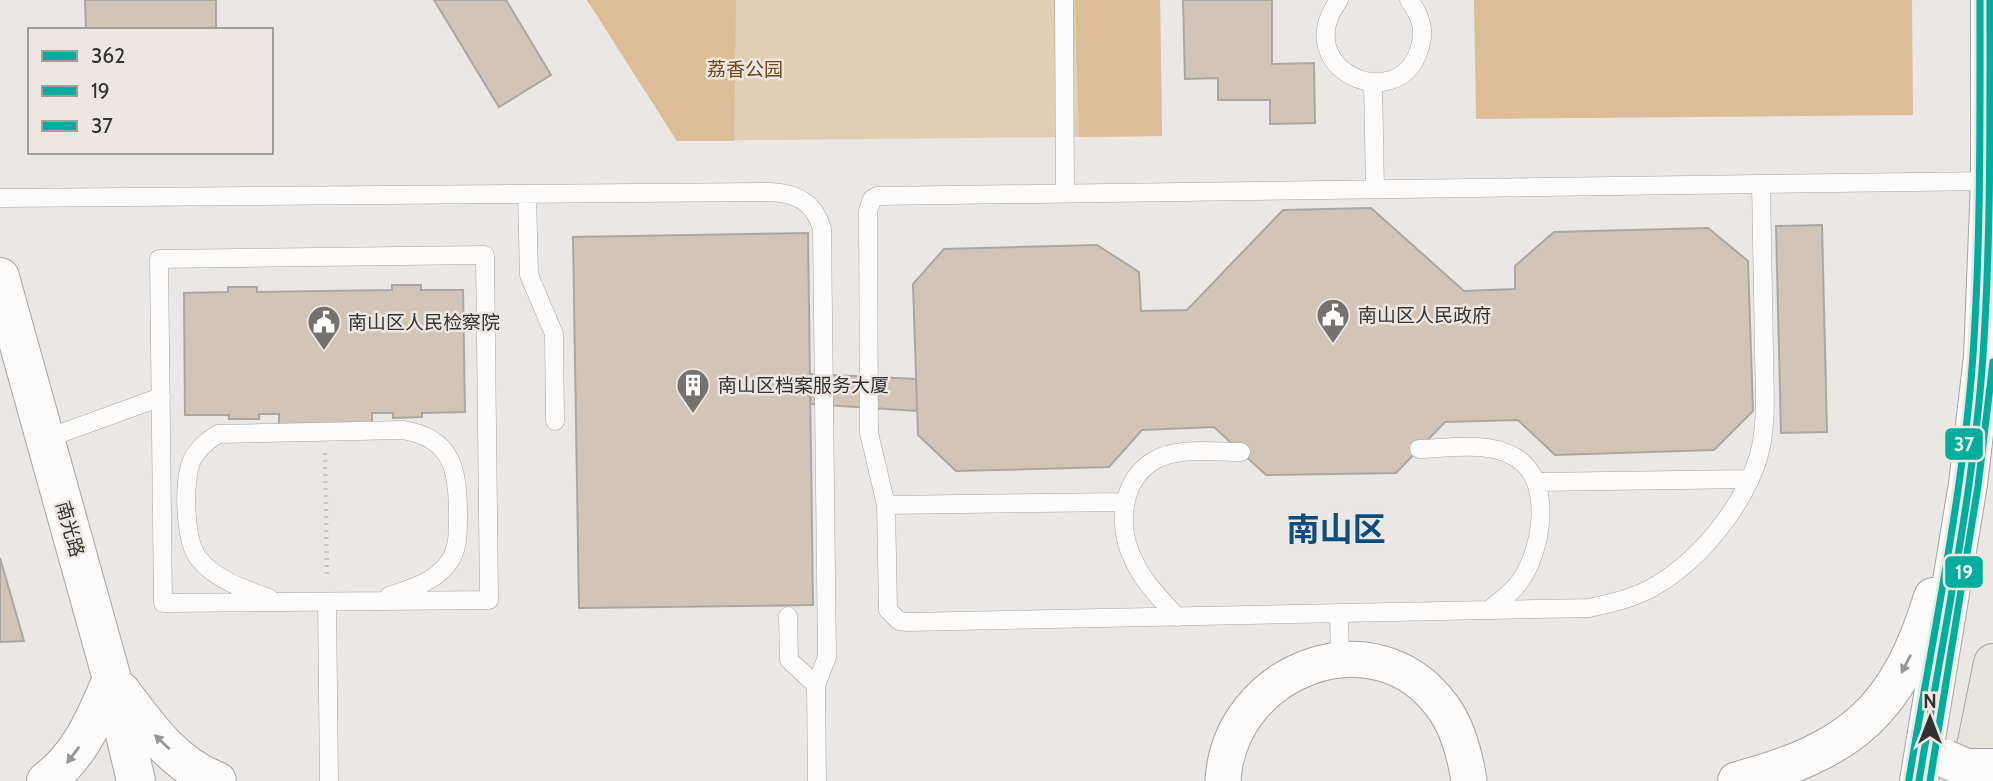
<svg xmlns="http://www.w3.org/2000/svg" width="1993" height="781" viewBox="0 0 1993 781" font-family="Cabin,'Noto Sans SC',sans-serif">
<rect width="100%" height="100%" fill="#eae7e4"/>
<!-- green -->
<path fill="#e2cdb6" d="M587 0H1160L1162 136 677 141Z"/>
<!-- forest -->
<path fill="#ddbc98" d="M587 0H736L734 141H677Z
M1075 0H1160L1162 136 1079 137Z
M1474 0H1912L1913 115 1476 119Z"/>
<!-- building -->
<path fill="#d2c5b7" stroke="#a9a7a4" stroke-width="2" d="M85 0H216V30H86Z
M434 0H506L551 75 499 107Z
M1183 0H1272V64L1314 63 1315 123 1270 124V100H1218V78L1185 79Z
M1371 208 1464 291 1515 289V266L1554 232 1708 228 1748 261 1753 411 1714 450 1555 455 1518 420 1445 422 1396 473 1266 475 1214 427 1142 430 1109 467 956 471 918 435 913 284 944 249 1097 245 1139 272 1141 311 1187 310 1283 210Z
M1822 225 1827 432 1781 433 1776 226Z
M808 233 813 605 579 608 573 237Z
M392 285H421V290H463L465 412 422 413V417L393 418V413H372V435L279 436V414H259V419H229V415H185L184 293 228 292V287H257V292L392 290Z
M810 374 916 379 917 411 810 404Z
M0 558 24 641 0 642Z"/>
<g fill="none" stroke-linecap="round" stroke-linejoin="round">
<defs>
<path id="lane" d="M1064 0 1065 193
M1339 0C1288 69 1398 117 1419 50 1426 31 1421 16 1409 0
M1373 83 1375 189
M1761 184C1762 239 1763 294 1764 349 1764 384 1768 421 1759 455 1744 506 1700 560 1655 586 1635 598 1612 603 1589 608L908 622 899 621 888 610 886 505 869 433 868 211 872 199 877 196 1990 181
M527 194 529 275 554 334 555 421
M0 198 771 192C798 194 814 202 822 229L827 657 816 685 817 781
M485 255 489 600 163 603 159 259Z
M45 439 161 397
M1419 449C1449 448 1488 441 1515 457 1554 480 1542 549 1521 580 1513 592 1500 601 1489 610
M1536 482 1750 479
M886 505 1124 502
M269 598C244 589 216 580 199 559 184 541 183 481 192 460 198 448 207 441 218 434L403 430C453 438 458 471 458 514 458 533 459 551 446 566 432 583 409 589 389 596
M327 602 329 781
M1339 613 1340 660
M788 616 789 660 816 685
M1177 617C1161 599 1144 583 1134 561 1117 528 1120 480 1155 460 1178 447 1215 452 1241 452"/>
<path id="street" d="M1223 781C1229 670 1374 613 1442 706 1458 727 1465 755 1469 781"/>
<path id="secondary" d="M0 277 112 679 136 781
M121 691C147 726 174 765 217 781
M46 781C81 755 95 718 112 679
M1737 781C1851 751 1898 711 1933 597
M1919 781 1968 484 1983 357 1990 181V0"/>
<path id="primary" d="M1969 781 1993 663"/>
</defs>
<!-- lane casing -->
<use href="#lane" stroke="#a6a3a1" stroke-width="19"/>
<!-- street casing -->
<use href="#street" stroke="#a6a3a1" stroke-width="37"/>
<!-- secondary casing -->
<use href="#secondary" stroke="#a6a3a1" stroke-width="40"/>
<!-- primary casing -->
<use href="#primary" stroke="#aba299" stroke-width="40"/>
<!-- path -->
<path stroke="#c8c7c5" stroke-width="4.5" stroke-dasharray="2 5" stroke-linecap="butt" d="M325 453 327 577"/>
<!-- lane -->
<use href="#lane" stroke="#fcfbfb" stroke-width="18"/>
<!-- street -->
<use href="#street" stroke="#fcfbfb" stroke-width="35"/>
<!-- secondary -->
<use href="#secondary" stroke="#fcfbfb" stroke-width="38"/>
<!-- primary -->
<use href="#primary" stroke="#e7e3de" stroke-width="38"/>
<defs>
<path id="secondary-bridge" d="M1946 759 1966 768H1993"/>
</defs>
<!-- secondary-bridge casing -->
<use href="#secondary-bridge" stroke="#a6a3a1" stroke-width="40" stroke-linecap="butt"/>
<!-- secondary-bridge -->
<use href="#secondary-bridge" stroke="#fcfbfb" stroke-width="38"/>
<defs>
<path id="bus-1" d="M1919 781C1942 640 1973 498 1983 356 1991 237 1990 119 1990 0"/>
<path id="bus-2" d="M1930 781 1978 486 1993 362"/>
<path id="bus-3" d="M1909 779C1932 639 1963 497 1973 355 1981 237 1980 118 1980 0"/>
</defs>
<!-- bus-1 casing -->
<use href="#bus-1" stroke="#ece7e2" stroke-width="12"/>
<!-- bus-2 casing -->
<use href="#bus-2" stroke="#ece7e2" stroke-width="12"/>
<!-- bus-3 casing -->
<use href="#bus-3" stroke="#ece7e2" stroke-width="12"/>
<!-- bus-1 -->
<use href="#bus-1" stroke="#01ad9c" stroke-width="7"/>
<!-- bus-2 -->
<use href="#bus-2" stroke="#01ad9c" stroke-width="7"/>
<!-- bus-3 -->
<use href="#bus-3" stroke="#01ad9c" stroke-width="7"/>
</g>
<!-- one-way arrows -->
<defs><path id="oneway-solid" d="M-6-.8H1V-3.2L6.5 0L1 3.2V.8H-6Z" transform="scale(1.75)"/></defs>
<g fill="#989696">
<use href="#oneway-solid" transform="translate(1906 664) rotate(117)"/>
<use href="#oneway-solid" transform="translate(162 742) rotate(-136)"/>
<use href="#oneway-solid" transform="translate(73 755) rotate(127)"/>
</g>
<!-- icons -->
<defs>
<symbol id="civic-pin" viewBox="-11 -11 22 30"><path d="M0 17L-7.5 6A9.5 9.5 0 1 1 7.5 6Z" fill="#74716f" stroke="#ece7e2"/><path d="M-.6-6.5H3V-4.5H.6V-3L4-1V1h2V6H-6V1h2V-1L-.6-3ZM-1.2 2.5V6h2.4V2.5Z" fill="#fff"/></symbol>
<symbol id="building-pin" viewBox="-11 -11 22 30"><path d="M0 17L-7.5 6A9.5 9.5 0 1 1 7.5 6Z" fill="#74716f" stroke="#ece7e2"/><path d="M-4-6H4V6H1V3H-1V6H-4ZM-2.5-4.3h1.7v1.8h-1.7ZM.8-4.3h1.7v1.8H.8ZM-2.5-1h1.7V.8h-1.7ZM.8-1h1.7V.8H.8Z" fill="#fff"/></symbol>
</defs>
<g fill-rule="evenodd">
<use href="#civic-pin" x="1314" y="296" width="38" height="52"/>
<use href="#civic-pin" x="305" y="303" width="38" height="52"/>
<use href="#building-pin" x="674" y="366" width="38" height="52"/>
</g>
<g text-anchor="middle" dominant-baseline="central" stroke-width="5" stroke-linejoin="round" paint-order="stroke">
<!-- park labels -->
<g font-size="19" fill="#6f4716" stroke="#ece7e2">
<text x="745" y="69">荔香公园</text>
</g>
<!-- poi labels -->
<g font-size="19" fill="#343230" stroke="#ece7e2" text-anchor="start">
<text x="1358" y="315">南山区人民政府</text>
<text x="348" y="322">南山区人民检察院</text>
<text x="718" y="385">南山区档案服务大厦</text>
</g>
<!-- street labels -->
<g font-size="19" fill="#343230" stroke="#ece7e2">
<text transform="translate(70 529) rotate(74)">南光路</text>
</g>
<!-- town labels -->
<g font-size="33" font-weight="bold" fill="#0d4d7c" stroke="#ece7e2">
<text x="1336" y="529">南山区</text>
</g>
</g>
<g stroke="#ece7e2" stroke-width="2.5">
<rect x="1944" y="427" width="40" height="34" rx="7" fill="#01ad9c"/>
<rect x="1944" y="555" width="40" height="34" rx="7" fill="#01ad9c"/>
</g>
<g font-size="19" text-anchor="middle" font-weight="bold" fill="#fff">
<text x="1964" y="451">37</text>
<text x="1964" y="579">19</text>
</g>
<!-- legend -->
<rect x="28" y="28" width="245" height="126" fill="#ece7e2" stroke="#a29f9b" stroke-width="2"/>
<rect x="42" y="51" width="35" height="10" fill="#01ad9c" stroke="#a29f9b" stroke-width="2"/>
<text x="91" y="63" font-size="21" fill="#343230">362</text>
<rect x="42" y="86" width="35" height="10" fill="#01ad9c" stroke="#a29f9b" stroke-width="2"/>
<text x="91" y="98" font-size="21" fill="#343230">19</text>
<rect x="42" y="121" width="35" height="10" fill="#01ad9c" stroke="#a29f9b" stroke-width="2"/>
<text x="91" y="133" font-size="21" fill="#343230">37</text>
<!-- north arrow -->
<g transform="translate(1930 718)" stroke="#ece7e2" stroke-width="5" paint-order="stroke">
<path d="M0-5L12 26L0 18L-12 26Z" fill="#343230"/>
<text y="-10" font-size="19" font-weight="bold" text-anchor="middle" fill="#343230">N</text>
</g>
</svg>
